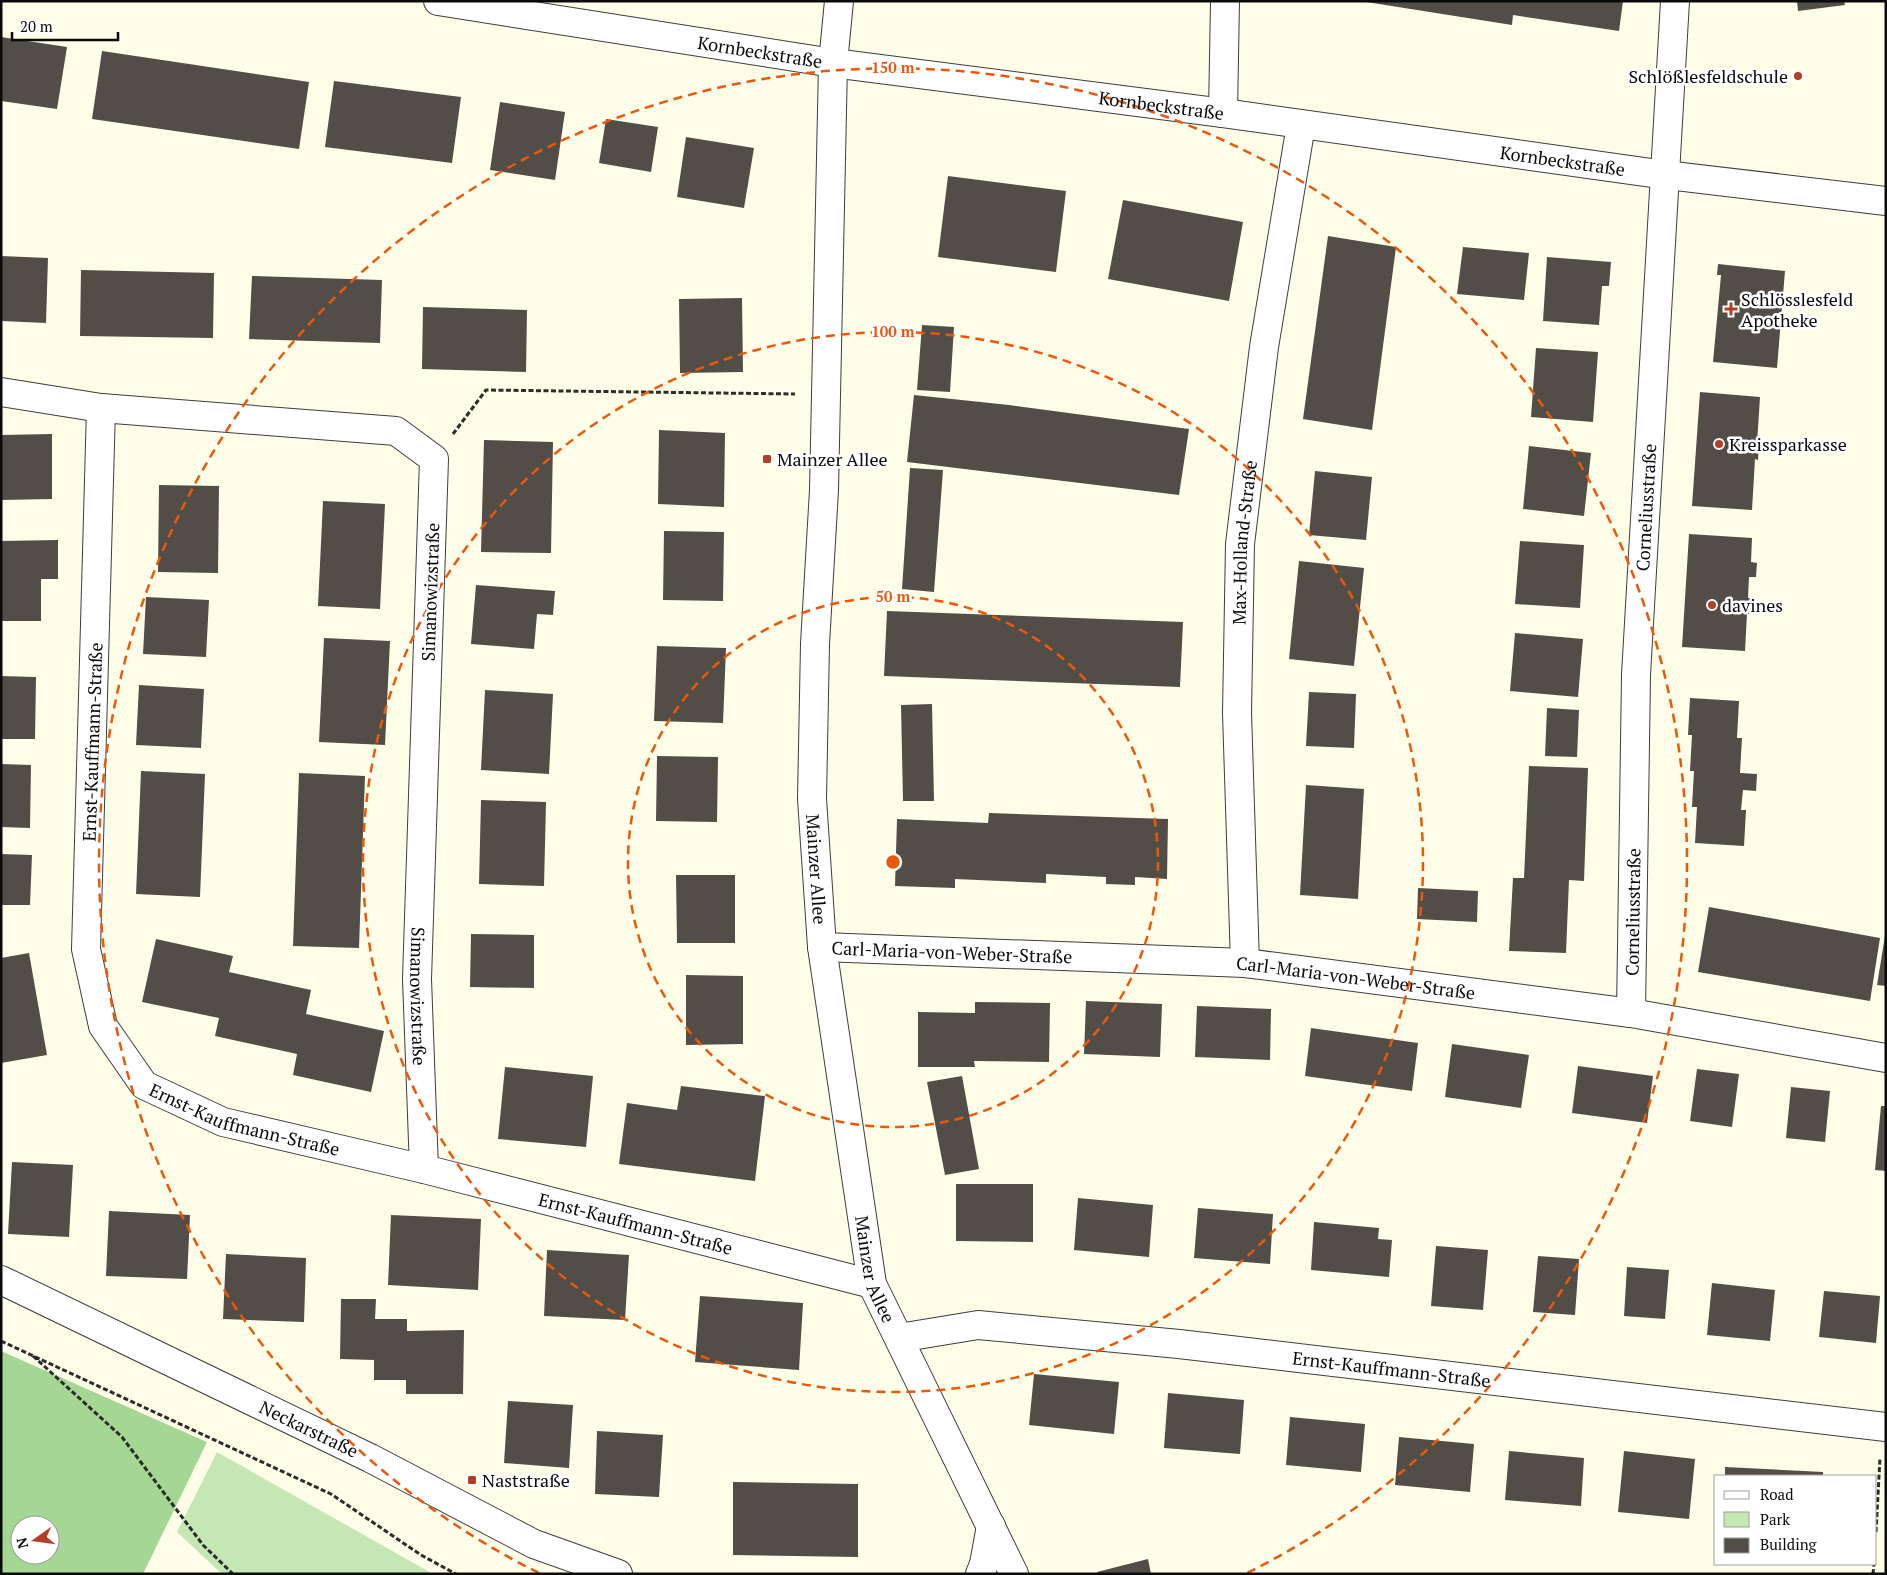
<svg xmlns="http://www.w3.org/2000/svg" width="1887" height="1575" viewBox="0 0 1887 1575" font-family="'PT Serif',serif">
<rect width="100%" height="100%" fill="#fefee8"/>
<!-- green -->
<path fill="#c4e7b4" d="M217 1452 433 1574H222L177 1532Z"/>
<!-- forest -->
<path fill="#a4d793" fill-rule="evenodd" d="M1 1351 207 1442 143 1574H1ZM20 1525H50V1555H20Z"/>
<!-- building -->
<path fill="#524e47" d="M1360 1H1623L1619 31 1513 15 1512 25Z
M1797 1H1844L1845 5 1798 11Z
M1 37 67 47 57 109 1 101Z
M102 51 309 82 299 149 92 119Z
M334 81 461 97 452 163 325 147Z
M500 102 565 112 555 180 490 170Z
M606 119 658 127 651 172 599 163Z
M686 137 754 148 744 208 677 197Z
M948 176 1066 191 1056 272 938 257Z
M1123 200 1243 222 1229 301 1108 279Z
M1328 236 1396 247 1372 430 1303 419Z
M1463 247 1529 253 1524 300 1457 294Z
M1 256 48 258 46 323 1 321Z
M1547 257 1611 262 1609 286H1602L1599 325 1543 321Z
M1718 264 1785 271 1777 368 1713 362 1721 275H1717Z
M81 270 214 273 213 338 80 336Z
M252 276 382 280 380 343 249 339Z
M742 298 743 372 680 373 679 299Z
M423 307 527 310 526 372 422 369Z
M922 325 954 327 950 392 917 390Z
M1536 348 1598 352 1593 422 1531 417Z
M1700 392 1760 397 1757 444H1759L1758 460 1755 459 1752 510 1692 506Z
M914 395 1009 405 1189 429 1179 495 907 462Z
M659 430 725 433 724 507 658 504Z
M52 434V499L1 500V435Z
M484 440 553 442 551 553 481 552Z
M1529 446 1591 453 1584 516 1523 509Z
M910 468 943 470 934 592 902 589Z
M1315 471 1372 477 1366 540 1309 535Z
M159 485 219 486 218 573 158 572Z
M323 501 385 504 380 609 318 606Z
M664 531 724 532 723 601 663 600Z
M1689 534 1752 538 1751 562 1757 563 1756 577H1749L1748 598 1754 599 1753 614H1747L1745 651 1682 647Z
M58 540V579H41V621H1V541Z
M1520 541 1584 545 1580 608 1515 604Z
M1299 561 1364 568 1354 666 1289 659Z
M476 585 555 591 553 615 537 614 534 649 471 644Z
M146 597 209 600 206 657 143 654Z
M887 611 1183 622 1180 687 884 676Z
M1515 633 1583 639 1578 697 1510 691Z
M324 638 390 641 385 745 319 742Z
M657 646 726 648 723 723 654 721Z
M1 676 36 677 35 739H1Z
M139 685 204 689 201 748 136 745Z
M485 690 553 694 549 774 481 770Z
M1309 692 1356 694 1354 748 1306 746Z
M1690 698 1739 701 1737 738H1742L1740 773 1757 774 1756 791 1743 790 1741 810H1746L1744 846 1695 843 1697 807H1692L1694 771H1690L1692 735H1688Z
M932 704 934 801H903L901 705Z
M1547 708 1579 710 1577 757 1545 756Z
M657 756 718 757 717 822 656 821Z
M1 764 31 765 30 828 1 827Z
M1529 766 1588 768 1584 881 1569 880 1566 953 1509 951 1513 878H1524Z
M141 771 205 774 200 897 136 894Z
M299 773 365 776 359 948 293 946Z
M1306 785 1364 789 1358 899 1300 895Z
M481 800 546 802 544 886 479 884Z
M989 813 1168 819 1167 879 1135 877V885L1106 884V877L1046 874V883L955 879V888L895 886 897 819 988 823Z
M1 854 32 855 30 905H1Z
M676 875H735V943H677Z
M1418 888 1478 891 1477 922 1417 919Z
M1709 907 1880 938 1870 1001 1698 972Z
M471 934 534 935V988L470 987Z
M1885 936H1886V986L1877 985Z
M156 939 233 956 229 972 311 990 306 1014 384 1031 371 1092 293 1075 297 1054 215 1036 219 1018 142 1002Z
M29 953 47 1055 1 1063V958Z
M686 975 743 976V1044L686 1045Z
M1086 1001 1162 1004 1160 1057 1084 1054Z
M975 1002 1050 1003 1049 1062 974 1061 975 1067H918V1012L975 1013Z
M1197 1006 1271 1009 1270 1060 1195 1057Z
M1311 1028 1418 1043 1412 1091 1305 1076Z
M1452 1044 1529 1055 1521 1108 1445 1097Z
M1578 1066 1653 1076 1647 1123 1572 1113Z
M505 1067 593 1076 586 1147 498 1139Z
M1697 1069 1739 1074 1732 1127 1690 1121Z
M962 1076 979 1169 945 1175 927 1082Z
M681 1086 765 1096 755 1181 619 1164 627 1103 677 1110Z
M1791 1087 1830 1091 1825 1142 1786 1138Z
M1881 1106H1886V1171L1875 1170Z
M12 1162 73 1165 69 1237 8 1234Z
M956 1184H1033V1242L956 1241Z
M1078 1198 1153 1205 1149 1257 1074 1250Z
M1198 1208 1273 1214 1270 1264 1194 1258Z
M109 1211 190 1215 187 1279 106 1276Z
M391 1215 481 1219 478 1290 388 1285Z
M1314 1222 1379 1228 1378 1239 1392 1240 1389 1277 1311 1270Z
M1436 1246 1488 1250 1483 1310 1431 1306Z
M547 1250 629 1255 625 1320 544 1316Z
M226 1254 306 1258 304 1322 223 1319Z
M1538 1256 1579 1259 1575 1315 1533 1312Z
M1627 1267 1669 1270 1665 1319 1624 1316Z
M1712 1283 1775 1290 1770 1341 1707 1335Z
M1824 1291 1880 1296 1876 1343 1819 1337Z
M700 1296 803 1303 799 1370 695 1362Z
M341 1299H376L375 1319H407V1331L464 1330 463 1394H406V1380H374V1360L340 1359Z
M1034 1374 1119 1382 1114 1434 1029 1425Z
M1168 1393 1244 1400 1240 1454 1164 1448Z
M508 1401 573 1405 569 1468 504 1463Z
M1290 1417 1365 1424 1361 1472 1286 1465Z
M597 1431 663 1435 659 1497 595 1494Z
M1399 1437 1474 1444 1470 1492 1395 1485Z
M1509 1451 1584 1458 1581 1506 1505 1500Z
M1624 1451 1695 1459 1689 1519 1618 1512Z
M1725 1467 1823 1472V1476H1725Z
M733 1482 858 1484V1557L733 1555Z
M1148 1559 1151 1574H1098L1097 1572Z"/>
<g fill="none" stroke-linecap="round" stroke-linejoin="round">
<defs>
<g id="street">
<path id="s1" d="M438 1 833 63 1223 113 1666 175 1886 201"/>
<path id="s2" d="M839 1 833 63 824 490 815 644 812 799 822 947 872 1284 1014 1574"/>
<path d="M1223 113 1225 1"/>
<path id="s3" d="M1 392 101 408 396 431 434 459 417 979 424 1169"/>
<path id="s4" d="M101 408 86 949 103 1026 144 1085 223 1122 424 1169 872 1284"/>
<path id="s5" d="M822 947 1245 963 1631 1013 1886 1058"/>
<path id="s6" d="M1245 963 1237 713 1240 544 1264 347 1301 125"/>
<path id="s7" d="M1631 1013 1636 675 1675 1"/>
<path id="s8" d="M1 1280 370 1458 534 1544 618 1574"/>
<path id="s9" d="M899 1338 978 1325 1179 1344 1886 1427"/>
<path d="M980 1574 984 1564 991 1526"/>
</g>
</defs>
<!-- street casing -->
<use href="#street" stroke="#3d3d3d" stroke-width="30"/>
<!-- path -->
<path stroke="#2c2c2c" stroke-width="3" stroke-dasharray="5 2.5" stroke-linecap="butt" d="M453 434 486 390 795 394
M1 1341 331 1494 421 1555 456 1574
M33 1356 122 1437 203 1545 233 1574
M1876 1532 1880 1458
M1873 1574 1874 1564"/>
<!-- street -->
<use href="#street" stroke="#fff" stroke-width="28"/>
</g>
<!-- distance rings -->
<g fill="none" stroke="#e8590c" stroke-width="2.5" stroke-dasharray="9 6">
<circle cx="893" cy="862" r="265"/>
<circle cx="893" cy="862" r="530"/>
<path d="M539 1573A794 794 0 1 1 1247 1573"/>
</g>
<!-- markers -->
<g fill="#b53e27" stroke="#fff" stroke-width="2">
<circle cx="1798" cy="76" r="5"/>
<path d="M1728.5 301.5h5v5h5v5h-5v5h-5v-5h-5v-5h5z"/>
<circle cx="1719" cy="444" r="5"/>
<rect x="762" y="454" width="10" height="10" rx="2.5"/>
<circle cx="1712" cy="605" r="5"/>
<rect x="467" y="1475" width="10" height="10" rx="2.5"/>
</g>
<g text-anchor="middle" dominant-baseline="central" stroke-width="5" stroke-linejoin="round" paint-order="stroke">
<!-- street labels -->
<g font-size="18" fill="#0a0a0a" stroke="#fff">
<text stroke="none"><textPath href="#s1" startOffset="326">Kornbeckstraße</textPath></text>
<text stroke="none"><textPath href="#s1" startOffset="731">Kornbeckstraße</textPath></text>
<text stroke="none"><textPath href="#s1" startOffset="1136">Kornbeckstraße</textPath></text>
<text stroke="none"><textPath href="#s7" startOffset="506">Corneliusstraße</textPath></text>
<text stroke="none"><textPath href="#s6" startOffset="421">Max-Holland-Straße</textPath></text>
<text transform="translate(430 592) rotate(-88)">Simanowizstraße</text>
<text transform="translate(92 742) rotate(-88)">Ernst-Kauffmann-Straße</text>
<text stroke="none"><textPath href="#s2" startOffset="869">Mainzer Allee</textPath></text>
<text stroke="none"><textPath href="#s7" startOffset="101">Corneliusstraße</textPath></text>
<text stroke="none"><textPath href="#s5" startOffset="130">Carl-Maria-von-Weber-Straße</textPath></text>
<text stroke="none"><textPath href="#s5" startOffset="535">Carl-Maria-von-Weber-Straße</textPath></text>
<text stroke="none"><textPath href="#s3" startOffset="982">Simanowizstraße</textPath></text>
<text stroke="none"><textPath href="#s4" startOffset="799">Ernst-Kauffmann-Straße</textPath></text>
<text stroke="none"><textPath href="#s4" startOffset="1204">Ernst-Kauffmann-Straße</textPath></text>
<text stroke="none"><textPath href="#s2" startOffset="1274">Mainzer Allee</textPath></text>
<text stroke="none"><textPath href="#s9" startOffset="496">Ernst-Kauffmann-Straße</textPath></text>
<text stroke="none"><textPath href="#s8" startOffset="342">Neckarstraße</textPath></text>
</g>
<!-- poi labels -->
<g font-size="18" fill="#0a0a0a" stroke="#fff" text-anchor="start">
<text x="1788" y="76" text-anchor="end">Schlößlesfeldschule</text>
<text x="1741" y="299">Schlösslesfeld<tspan x="1741" dy="21">Apotheke</tspan></text>
<text x="1729" y="444">Kreissparkasse</text>
<text x="777" y="459">Mainzer Allee</text>
<text x="1722" y="605">davines</text>
<text x="482" y="1480">Naststraße</text>
</g>
</g>
<circle cx="893" cy="862" r="8" fill="#e8590c" stroke="#fff" stroke-width="2.5"/>
<g font-size="15" text-anchor="middle" font-weight="bold" fill="#e8590c" stroke="#fff" stroke-width="5" stroke-linejoin="round" paint-order="stroke">
<text x="893" y="73">150 m</text>
<text x="893" y="337">100 m</text>
<text x="893" y="602">50 m</text>
</g>
<!-- border -->
<rect width="1887" height="1575" fill="none" stroke="#0a0a0a" stroke-width="5"/>
<!-- legend -->
<rect x="1714" y="1475" width="162" height="90" fill="#ffffff" stroke="#9d9d9d"/>
<rect x="1724" y="1491" width="25" height="8" fill="#ffffff" stroke="#9d9d9d"/>
<text x="1760" y="1500" font-size="15" fill="#0a0a0a">Road</text>
<rect x="1724" y="1512" width="25" height="15" fill="#c4e7b4" stroke="#9d9d9d"/>
<text x="1760" y="1525" font-size="15" fill="#0a0a0a">Park</text>
<rect x="1724" y="1538" width="25" height="15" fill="#524e47" stroke="#9d9d9d"/>
<text x="1760" y="1550" font-size="15" fill="#0a0a0a">Building</text>
<!-- north arrow -->
<g transform="translate(35 1540) rotate(256)"><circle r="24" fill="#ffffff" stroke="#9d9d9d"/>
<path d="M0-4L9 19L0 12L-9 19Z" fill="#b53e27"/>
<text y="-8" font-size="14" font-weight="bold" text-anchor="middle" fill="#0a0a0a">N</text>
</g>
<!-- scale -->
<path d="M12 32v8h106v-8" fill="none" stroke="#0a0a0a" stroke-width="2.5"/>
<text x="20" y="32" font-size="15" fill="#0a0a0a" stroke="#ffffff" stroke-width="4" paint-order="stroke">20 m</text>
</svg>
